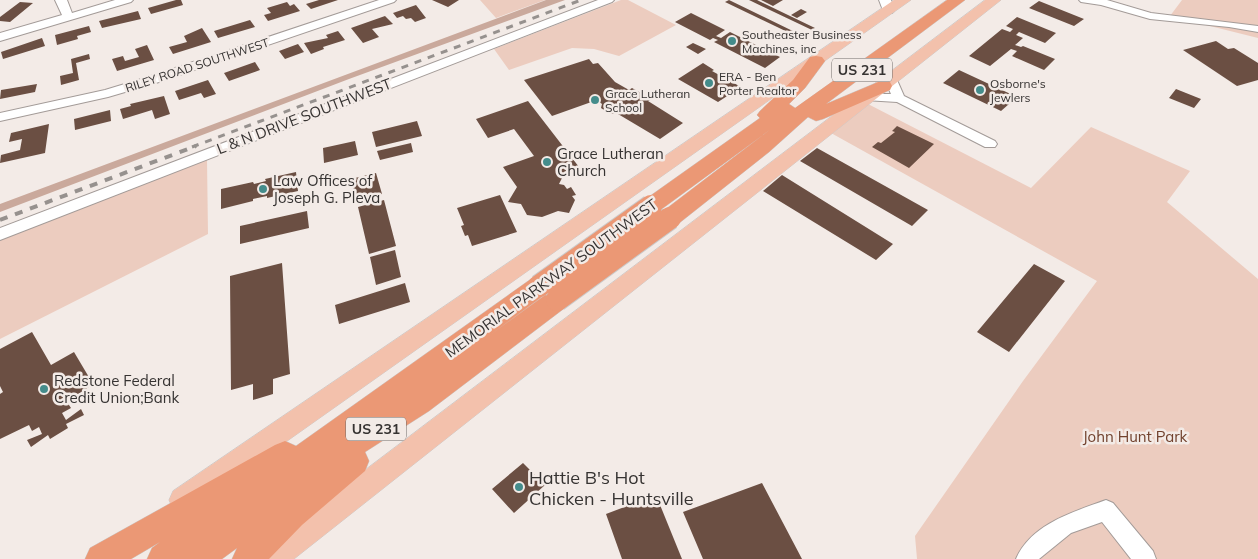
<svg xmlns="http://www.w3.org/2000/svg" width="1258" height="559" viewBox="0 0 1258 559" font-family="Mulish,sans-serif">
<rect width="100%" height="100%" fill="#f3ebe7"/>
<!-- green -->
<path fill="#ecccbf" d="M480 0H545L496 18Z
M621 0H628L676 25 619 56 594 49 572 48 509 70 494 49Z
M1182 0H1258V38L1170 16Z
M868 104 1031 188 1091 127 1190 171 1167 202 1258 279V559H917L915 536 1023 381 1097 281 831 133Z
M207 160 208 234 0 339V239Z"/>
<!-- forest -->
<path fill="#caa99c" d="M546 0H565L349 79 0 212V204Z"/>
<!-- building -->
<path fill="#6b4f43" d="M176 0H181L183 5 151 14 148 8Z
M319 0H338L311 9 306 4Z
M432 0H459L448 7Z
M729 0 803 36 800 38 725 2Z
M749 0H757L815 28 812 30Z
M761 0H783L773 6Z
M1039 1 1084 19 1074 26 1029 8Z
M20 2 33 3 10 22 0 21V17Z
M287 2 290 6 294 4 300 11 268 21 264 15 271 13 267 8Z
M416 5 426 18 415 22 411 18 406 19 403 16 397 18 393 13Z
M801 9 807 12 797 18 791 15Z
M138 11 141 19 102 28 99 21Z
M691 13 725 30 716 36 721 38 730 32 780 57 765 68 714 42 718 40 713 38 710 40 675 22Z
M385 16 393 24 372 29 379 37 363 43 351 28Z
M1017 17 1056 33 1045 43 1019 32 1016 35 1023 38 1015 45 1021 47 1023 46 1055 59 1044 70 1012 56 1017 51 1011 49 990 66 969 56 1002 29 1010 32 1013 29 1006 26Z
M250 20 255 27 218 38 214 31Z
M89 26 91 32 77 36 78 39 57 45 55 35Z
M202 28 211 42 173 54 169 47 187 42 184 36Z
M338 31 345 40 323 47 324 49 311 54 304 43 328 38 326 35Z
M42 38 45 46 3 59 1 52Z
M1216 41 1228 49 1234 48 1258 63V80L1237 86 1183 50Z
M693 43 706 49 698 54 686 47Z
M298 44 304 52 285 59 279 51Z
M147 45 154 60 117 71 112 59 123 56 125 61 139 57 135 49Z
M89 54 90 59 76 63 79 80 61 85 60 76 73 73 71 59Z
M589 59 593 64 598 63 615 82 629 90 632 88 652 99 648 101 683 123 660 139 618 114H610L601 108 602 104 597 100 552 116 524 80Z
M255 62 260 70 229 81 224 73Z
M703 63 714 70 712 71 741 87 718 102 678 79Z
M959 70 1017 97 1001 111 943 83Z
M208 80 216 94 204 98 201 93 179 100 175 91Z
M37 84 35 92 0 99 1 90Z
M1176 89 1201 99 1194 108 1169 98Z
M164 96 170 114 155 119 152 110 123 119 120 109 131 106 130 104Z
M528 101 579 167 561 174 563 176 559 184 564 185 567 189 571 187 576 195 572 196 575 200 569 213 558 211 542 217 527 215 521 204 508 202 517 187 503 167 534 156 514 129 488 138 476 119Z
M110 110 111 121 75 130 74 119Z
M417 121 422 136 376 147 372 132Z
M49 124 45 153 0 163 1 155 20 150 22 139 9 142 11 133Z
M897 126 934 144 909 168 872 147 878 142 881 143 895 132 892 131Z
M355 141 358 155 324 163 323 148Z
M411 143 413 152 380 160 377 151Z
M817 148 928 210 912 226 800 161Z
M296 172 298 191 267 198V196L253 199V201L221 209V189L253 182 254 184 266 181 265 179Z
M376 173 382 194 357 201 351 179Z
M782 175 893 244 876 260 763 191Z
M500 195 517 232 472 246 468 235 465 236 461 226 464 225 457 208Z
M384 200 396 246 369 254 358 207Z
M307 211 309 228 240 244V226Z
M395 250 401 277 376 285 370 257Z
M282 263 290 374 273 379V394L253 400V384L231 390 230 276Z
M1034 264 1065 281 1009 352 977 332Z
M405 283 410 302 339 324 335 305Z
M32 332 51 365 74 352 93 384 67 402 71 408 62 413 66 420 81 409 84 415 66 424 68 428 50 439 48 435 31 447 27 440 42 434 39 427 32 431 29 425 0 439V394L3 392 0 386V349Z
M523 463 545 485 514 513 492 489Z
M762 483 802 559H703L683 512Z
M656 495 682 559H622L606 514Z"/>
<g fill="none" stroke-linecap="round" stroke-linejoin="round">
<defs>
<path id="minor" d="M55 0H67L72 13 115 0H133L131 2 0 41V33L62 15Z
M379 0H396L394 2 159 82 108 97 0 121V113L105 90 151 76Z
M598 0H614L612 2 0 240V228Z
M879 0H891L894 11 892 13H884Z
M1079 0H1107L1151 13 1258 26V32L1229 27 1150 19 1101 5 1081 2Z
M891 76 897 80 904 96 995 141 997 144 995 147H985L897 102 865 100 864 97 865 94H891L885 80Z
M1106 500 1113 503 1153 551 1156 559H1131L1102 522 1071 533 1039 559H1016C1031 524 1073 512 1106 500Z"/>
<path id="major" d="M894 0H911L191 509 182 513 173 509 169 500 173 491Z
M985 0H1001L294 559H257L261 549Z"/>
<path id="highway" d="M947 0H965L826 104 883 80 890 82 892 86 890 90 823 119 816 121 808 117 769 152 678 224 670 226 662 224 659 218 662 212 771 129 659 211 651 214 643 211 640 206 643 201 760 118 757 115 760 111 793 80 810 57 816 56 822 57 825 61 805 88 789 104 795 108Z
M539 277 547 279 551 286 547 293 490 335 548 293 557 290 566 293 569 300 566 307 429 411 365 452 369 461 365 471 302 525 269 559H232L237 548 222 559H147L152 548 160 542 131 559H85L90 548 275 445 285 441 296 446 531 279Z"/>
</defs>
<!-- minor casing -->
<use href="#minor" stroke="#a39b98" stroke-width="2"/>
<!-- major casing -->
<use href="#major" stroke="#cbcaca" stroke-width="1"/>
<!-- highway casing -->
<use href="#highway" stroke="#cbcaca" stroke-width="1"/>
<!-- minor -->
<use href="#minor" fill="#fff" fill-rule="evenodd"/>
<!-- major -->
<use href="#major" fill="#f3c1ac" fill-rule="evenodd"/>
<!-- highway -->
<use href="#highway" fill="#eb9875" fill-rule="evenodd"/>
<!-- rail-far1 -->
<path stroke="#96918e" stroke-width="3" stroke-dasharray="7 7" stroke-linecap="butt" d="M192 147 581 0"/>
<!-- rail -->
<path stroke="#96918e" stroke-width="4" stroke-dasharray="8 8" stroke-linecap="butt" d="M0 220 196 146"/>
<defs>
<path id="highway-bridge" d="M539 286 651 206
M557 300 670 218"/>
</defs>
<!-- highway-bridge casing -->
<use href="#highway-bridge" stroke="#cbcaca" stroke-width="24" stroke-linecap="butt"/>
<!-- highway-bridge -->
<use href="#highway-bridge" stroke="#eb9875" stroke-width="22"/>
</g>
<!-- markers -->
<g fill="#448c8b" stroke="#f3ebe7" stroke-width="2">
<circle cx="732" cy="41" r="5"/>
<circle cx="709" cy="83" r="5"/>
<circle cx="980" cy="90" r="5"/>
<circle cx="595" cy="100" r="5"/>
<circle cx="547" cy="162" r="5"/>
<circle cx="263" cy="189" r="5"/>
<circle cx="44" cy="389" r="5"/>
<circle cx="519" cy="487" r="5"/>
</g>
<g text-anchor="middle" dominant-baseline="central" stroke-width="5" stroke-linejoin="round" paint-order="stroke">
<!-- far-poi labels -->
<g font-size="12" fill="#363332" stroke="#f3ebe7" text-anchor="start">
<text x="742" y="34">Southeaster Business<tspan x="742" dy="14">Machines, inc</tspan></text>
<text x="719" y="76">ERA - Ben<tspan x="719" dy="14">Porter Realtor</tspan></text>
<text x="990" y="83">Osborne's<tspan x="990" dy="14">Jewlers</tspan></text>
<text x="605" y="93">Grace Lutheran<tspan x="605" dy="14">School</tspan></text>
</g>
<!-- far-street labels -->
<g font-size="12" fill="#363332" stroke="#f3ebe7">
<text transform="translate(197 65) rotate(-18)">RILEY ROAD SOUTHWEST</text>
</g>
<!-- shield labels -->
<g fill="#f3ebe7" stroke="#6f6a68" stroke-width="1">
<rect x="832" y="58.5" width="60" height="23" rx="4"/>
<rect x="346" y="417.5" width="60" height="23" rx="4"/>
</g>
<g font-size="14" font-weight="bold" fill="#363332">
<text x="862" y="70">US 231</text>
<text x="376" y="429">US 231</text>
</g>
<!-- street labels -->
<g font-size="15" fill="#363332" stroke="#f3ebe7">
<text transform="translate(304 116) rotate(-21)">L &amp; N DRIVE SOUTHWEST</text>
<text transform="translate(551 278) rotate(-36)">MEMORIAL PARKWAY SOUTHWEST</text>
</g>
<!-- poi labels -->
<g font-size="15" fill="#363332" stroke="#f3ebe7" text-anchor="start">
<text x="557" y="153">Grace Lutheran<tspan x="557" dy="17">Church</tspan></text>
<text x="273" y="180">Law Offices of<tspan x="273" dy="17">Joseph G. Pleva</tspan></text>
<text x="54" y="380">Redstone Federal<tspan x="54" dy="17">Credit Union;Bank</tspan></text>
</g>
<!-- park labels -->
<g font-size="15" fill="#71412d" stroke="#f3ebe7">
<text x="1135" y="436">John Hunt Park</text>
</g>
<!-- near-poi labels -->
<g font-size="18" fill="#363332" stroke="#f3ebe7" text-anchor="start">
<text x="529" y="477">Hattie B's Hot<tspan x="529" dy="21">Chicken - Huntsville</tspan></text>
</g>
</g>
</svg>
